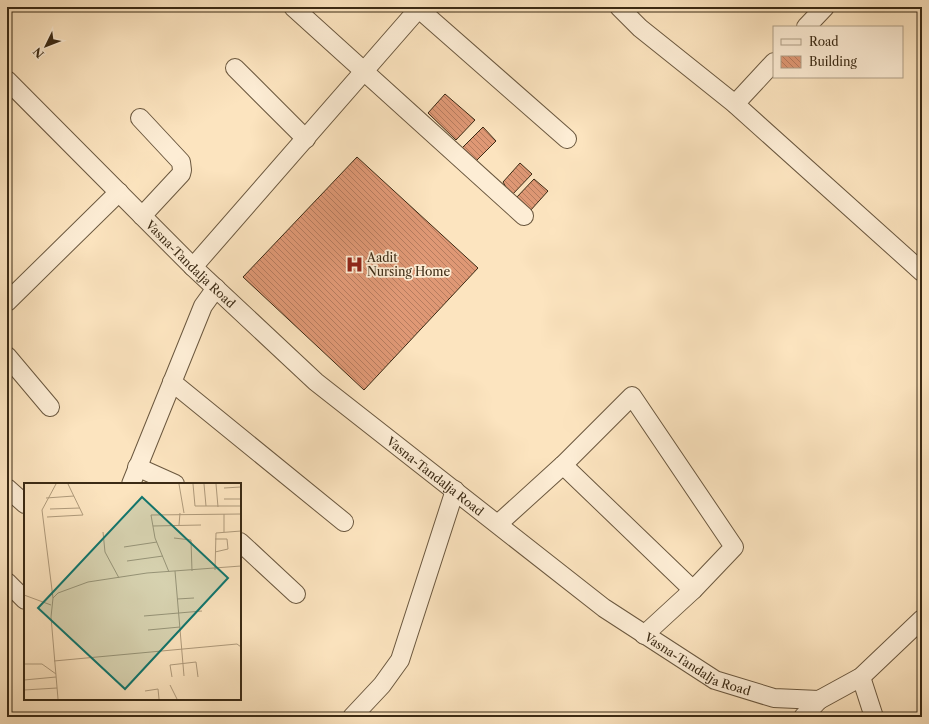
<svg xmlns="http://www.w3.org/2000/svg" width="929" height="724" viewBox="0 0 929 724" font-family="'Libre Caslon Text',serif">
<defs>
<pattern id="building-back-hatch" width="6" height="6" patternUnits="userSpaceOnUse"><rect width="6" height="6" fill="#df9875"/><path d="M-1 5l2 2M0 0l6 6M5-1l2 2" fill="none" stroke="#b67c5f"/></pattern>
</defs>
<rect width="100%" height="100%" fill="#fce4bf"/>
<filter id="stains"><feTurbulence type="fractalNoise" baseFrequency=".005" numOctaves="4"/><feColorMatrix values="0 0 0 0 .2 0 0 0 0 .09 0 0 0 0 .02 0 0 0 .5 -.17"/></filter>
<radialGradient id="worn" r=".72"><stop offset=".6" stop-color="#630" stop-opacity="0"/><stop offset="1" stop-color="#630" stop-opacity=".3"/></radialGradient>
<!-- building -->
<path fill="url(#building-back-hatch)" stroke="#3b2a14" d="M445 94 475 120 456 140 428 113Z
M483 127 496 141 476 161 462 148Z
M357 157 478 268 364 390 243 277Z
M520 163 532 174 511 196 503 182Z
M534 179 548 191 530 211 516 198Z"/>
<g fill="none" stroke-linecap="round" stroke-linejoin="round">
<defs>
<g id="minor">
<path d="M293 7 524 216"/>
<path d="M619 7 640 28 735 104 922 272"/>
<path d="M419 9 567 139"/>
<path d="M806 27 825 7"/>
<path d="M235 68 306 139"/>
<path id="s1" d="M7 80 193 267 316 382 604 608 715 680 774 698 819 700 861 677 922 619"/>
<path d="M735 104 774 62"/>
<path d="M140 118 181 162 182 170 181 174 142 216"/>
<path d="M193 267 420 7"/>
<path d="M7 302 119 192"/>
<path d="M7 356 50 407"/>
<path d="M172 382 344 522"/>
<path d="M563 465 693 590"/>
<path d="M137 467 175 484"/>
<path d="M131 484 203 306 216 288"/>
<path d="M7 488 25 504"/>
<path d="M498 524 563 465 632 396 734 547 693 590 644 635"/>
<path d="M240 542 296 594"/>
<path d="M7 582 25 600"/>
<path d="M861 677 874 717"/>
<path d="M352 717 382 685 400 660 455 490"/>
<path d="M803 717 819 700"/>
</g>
</defs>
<!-- minor casing -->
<use href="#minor" stroke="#6b583f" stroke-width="20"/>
<!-- minor -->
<use href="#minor" stroke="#fdedd5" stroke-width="18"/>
</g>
<!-- icons -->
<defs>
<symbol id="hospital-bare" viewBox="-9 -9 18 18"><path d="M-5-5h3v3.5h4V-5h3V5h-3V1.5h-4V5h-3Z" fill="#8f2418" stroke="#fdedd5" stroke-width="2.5" paint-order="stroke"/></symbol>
</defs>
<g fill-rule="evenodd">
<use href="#hospital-bare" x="342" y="252" width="25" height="25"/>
</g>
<g text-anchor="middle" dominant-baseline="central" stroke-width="3.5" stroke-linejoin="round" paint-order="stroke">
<!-- poi labels -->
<g font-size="12" fill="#3b2a14" stroke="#fdedd5" text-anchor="start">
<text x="367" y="257">Aadit<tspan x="367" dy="14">Nursing Home</tspan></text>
</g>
<!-- street labels -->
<g font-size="12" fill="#3b2a14" stroke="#fdedd5">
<text stroke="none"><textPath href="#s1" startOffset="260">Vasna-Tandalja Road</textPath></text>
<text stroke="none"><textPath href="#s1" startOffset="584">Vasna-Tandalja Road</textPath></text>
<text stroke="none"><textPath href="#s1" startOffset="908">Vasna-Tandalja Road</textPath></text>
</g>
</g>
<!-- overview -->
<g transform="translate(24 483)">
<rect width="217" height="217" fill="#fce4bf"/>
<path fill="none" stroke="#af9a7b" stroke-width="1" d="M155 1 160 30M169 1 171 23H217M180 1 182 23M192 1 194 24M200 5 217 4M22 15 50 13M200 16H217M26 26 56 25M200 31V49M23 34 59 32 44 1M155 42 156 30M129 43 177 42M79 49 81 69 95 95M150 55 167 57 168 88M191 56H203L204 66 191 69M100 64 133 59M103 78 139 73M191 87 192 50 217 48M151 88 160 193M145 89 131 55 127 32 217 31M0 112 27 122M29 115 18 27 32 1M153 116 170 115M120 133 178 128M124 147 156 144M30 178 213 161 217 164M0 181H18L32 191M148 194 146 182 172 179 174 194M0 197 32 194M146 202 153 216M0 207 33 205M121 208 134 206 135 216M34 216 27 134 29 115 34 110 64 99 123 90 217 83"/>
<path fill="#0f766e" fill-opacity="0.15" stroke="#0f766e" stroke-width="2" d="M118 14 204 95 101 206 14 125Z"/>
<rect width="217" height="217" fill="none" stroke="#3b2a14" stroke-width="2"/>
</g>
<!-- margin -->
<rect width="929" height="724" fill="none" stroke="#fce4bf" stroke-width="24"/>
<rect x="8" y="8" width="913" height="708" fill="none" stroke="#3b2a14" stroke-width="2"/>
<rect x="12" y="12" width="905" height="700" fill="none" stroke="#3b2a14"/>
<!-- legend -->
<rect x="773" y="26" width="130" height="52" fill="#fdedd5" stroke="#af9f88"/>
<rect x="781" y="39" width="20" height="6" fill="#fdedd5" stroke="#af9f88"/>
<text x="809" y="46" font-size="12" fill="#3b2a14">Road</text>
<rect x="781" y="56" width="20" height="12" fill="url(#building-back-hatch)" stroke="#af9f88"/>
<text x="809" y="66" font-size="12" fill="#3b2a14">Building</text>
<!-- north arrow -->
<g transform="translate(46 46) rotate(227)" stroke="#fdedd5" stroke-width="3" paint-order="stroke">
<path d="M0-3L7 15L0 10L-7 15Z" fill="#3b2a14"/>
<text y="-6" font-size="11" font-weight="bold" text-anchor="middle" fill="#3b2a14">N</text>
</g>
<rect width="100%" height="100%" filter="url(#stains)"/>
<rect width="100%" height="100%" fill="url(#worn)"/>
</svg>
